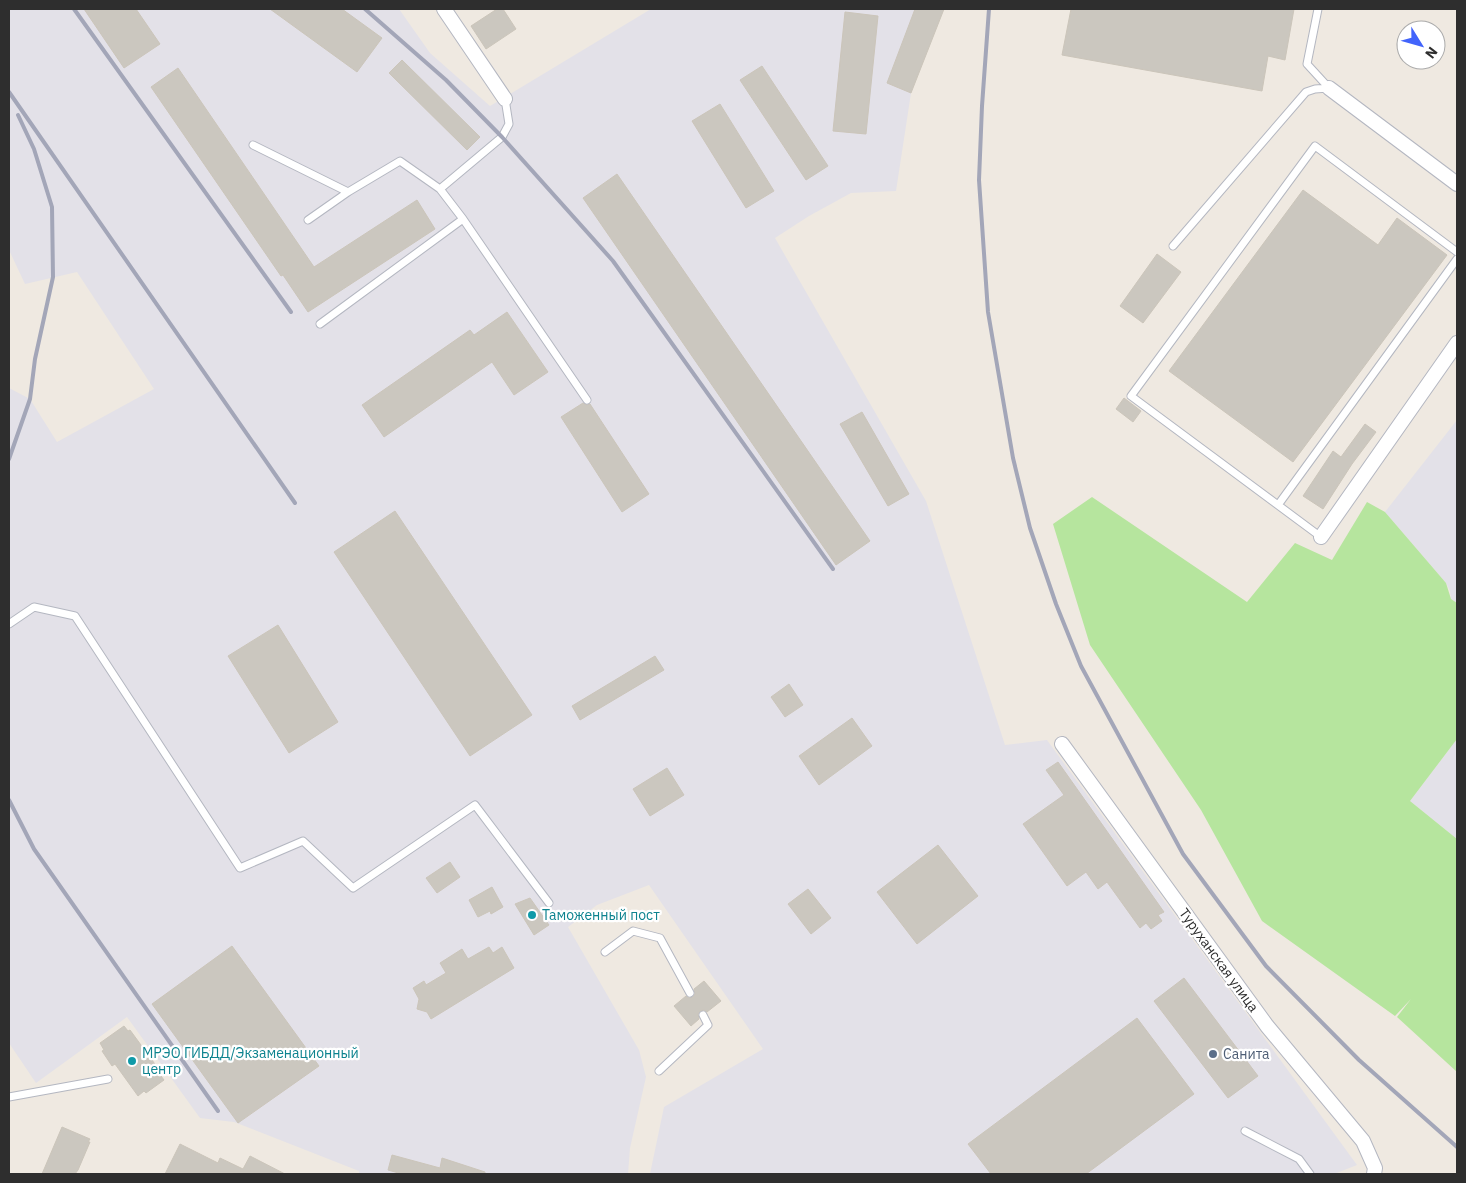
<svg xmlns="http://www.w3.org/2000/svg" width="1466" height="1183" viewBox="0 0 1466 1183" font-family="'IBM Plex Sans',sans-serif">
<rect width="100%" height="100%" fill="#efe9e1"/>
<!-- industrial -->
<path fill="#e3e1e8" d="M9 9H399L430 53 490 106 651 9H938L911 93 896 191 851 193 809 216 775 238 926 501 1005 745 1047 740 1357 1165 1334 1174H650L664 1107 763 1049 649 885 597 905 568 927 639 1050 646 1077 630 1148 628 1174H359V1171L234 1122 200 1118 127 1017 36 1083 9 1043V388L30 399 57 442 154 389 77 272 25 284 9 250Z
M1457 420V603L1451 599 1450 591 1446 583 1385 512Z
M1457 739V839L1410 801Z"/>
<!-- green -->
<path fill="#b6e59e" d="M1092 497 1247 602 1295 543 1332 560 1367 502 1385 512 1446 583 1451 599 1457 603V739L1410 801 1457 839V1072L1397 1017 1411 999 1395 1016 1262 921 1201 810 1090 645 1053 524Z"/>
<!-- building -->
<path fill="#cbc7bf" stroke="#cbc5ba" d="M84 9H136L160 44 124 68Z
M270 9H342L382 38 357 72Z
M497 9H503L516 29 486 49 471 26Z
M915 9H944L911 93 887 83Z
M1071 9H1294L1285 60 1268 56 1262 91 1062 55Z
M845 12 878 16 866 134 833 131Z
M402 60 480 137 467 150 389 73Z
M762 66 828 166 806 180 740 80Z
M178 68 314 267 417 200 435 229 308 312 283 275 281 276 151 87Z
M720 104 774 191 746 208 692 121Z
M617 174 870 541 836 565 583 198Z
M1303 190 1378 245 1397 218 1447 255 1293 462 1169 371Z
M1157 254 1181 272 1143 323 1120 306Z
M507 312 548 372 514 395 492 362 384 437 362 405 470 330 474 335Z
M1124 398 1141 411 1133 422 1116 409Z
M583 403 587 405 590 404 649 494 622 512 561 417Z
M862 412 909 494 888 506 840 424Z
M1365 424 1376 432 1352 464 1323 509 1303 496 1333 451 1341 457Z
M395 511 532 715 470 756 334 552Z
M278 625 338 722 289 753 228 656Z
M655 656 664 670 580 720 572 706Z
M789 684 803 705 785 717 771 697Z
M852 718 872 746 819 785 799 756Z
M1058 762 1164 912 1158 915 1162 921 1151 929 1146 923 1140 928 1107 882 1098 889 1086 872 1067 886 1023 824 1064 795 1046 770Z
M667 768 684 795 650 816 633 789Z
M938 845 978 896 917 944 877 892Z
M450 862 460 877 437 893 426 878Z
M492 887 503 907 491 914 490 911 478 917 469 900Z
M808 889 831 918 811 934 788 904Z
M530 898 549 925 534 935 515 904Z
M232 946 319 1066 238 1123 152 1004Z
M489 947 493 953 502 947 514 968 431 1019 427 1012 417 1009 419 999 413 988 424 981 426 985 446 973 440 963 462 949 468 959Z
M1184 978 1258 1076 1228 1098 1154 1001Z
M704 981 721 1001 707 1012 704 1010 700 1011 698 1014 699 1019 691 1026 674 1006 686 996 689 998 693 997 695 994 694 989Z
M1137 1018 1194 1094 1086 1174H991L968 1144Z
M124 1026 128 1031 130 1030 160 1071 158 1072 164 1080 146 1093 144 1091 138 1096 115 1064 112 1066 102 1051 104 1050 100 1043Z
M62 1127 90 1139 88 1142H90L78 1170 75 1174H42Z
M180 1144 218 1163 220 1158 243 1169 250 1156 285 1174H165Z
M392 1155 440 1168 442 1158 485 1172V1174H402L388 1170Z"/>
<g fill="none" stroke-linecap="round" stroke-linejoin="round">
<defs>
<path id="service" d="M1318 9 1307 64 1329 88
M505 99 509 124 502 137 440 189 463 219 587 400
M253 145 348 192
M308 220 348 192 400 161 440 189
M1173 246 1306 92 1315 89 1329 88
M320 324 463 219
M1278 505 1457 259
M1321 537 1131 396 1315 146 1457 252
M9 624 34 607 75 616 240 868 303 841 353 888 475 805 549 903
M605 952 633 931 660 938 690 993
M659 1071 708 1025 703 1015
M9 1097 108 1079
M1245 1131 1299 1159 1310 1174"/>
<path id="minor" d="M444 9 505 99
M1329 88 1457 184
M1321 537 1457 343
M1062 744 1267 1026 1363 1141 1375 1168 1374 1174"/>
</defs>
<!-- service casing -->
<use href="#service" stroke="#b4b7c1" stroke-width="9"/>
<!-- minor casing -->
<use href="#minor" stroke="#b4b7c1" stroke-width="16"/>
<!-- service -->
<use href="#service" stroke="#fff" stroke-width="7"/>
<!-- minor -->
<use href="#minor" stroke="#fff" stroke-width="14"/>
<!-- rail -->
<path stroke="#a3a6b8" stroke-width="4" d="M74 9 291 312
M365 9 446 80 502 137 613 261 833 569
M989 9 982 106 979 180 988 312 1013 458 1030 528 1056 604 1081 666 1183 854 1266 966 1359 1060 1457 1147
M9 92 295 503
M9 459 30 399 35 359 53 277 52 207 34 149 18 115
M9 800 34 849 218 1111"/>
</g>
<!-- markers -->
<g fill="#0f9aa8" stroke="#fff" stroke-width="2">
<circle cx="532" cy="915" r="5"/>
<circle cx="132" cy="1061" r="5"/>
</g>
<circle fill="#5c6f8a" stroke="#fff" stroke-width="2" cx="1213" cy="1054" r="5"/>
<g text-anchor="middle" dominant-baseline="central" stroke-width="4.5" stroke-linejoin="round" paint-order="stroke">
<!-- culture labels -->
<g font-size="14" fill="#0d838f" stroke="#fff" text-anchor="start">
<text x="542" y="915">Таможенный пост</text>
<text x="142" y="1053">МРЭО ГИБДД/Экзаменационный<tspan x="142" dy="16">центр</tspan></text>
</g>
<!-- street labels -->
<g font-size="14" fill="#2e2e2e" stroke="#fff">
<text transform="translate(1219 960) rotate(54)">Туруханская улица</text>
</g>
<!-- service labels -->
<g font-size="14" fill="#4e5e75" stroke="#fff" text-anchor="start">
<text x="1223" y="1054">Санита</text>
</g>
</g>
<!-- border -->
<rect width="1466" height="1183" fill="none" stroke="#2e2e2e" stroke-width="20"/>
<!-- north arrow -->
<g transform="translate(1421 45) rotate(127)"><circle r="24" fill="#ffffff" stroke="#ababab"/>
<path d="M0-4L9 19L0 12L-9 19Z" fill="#4264fb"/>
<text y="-8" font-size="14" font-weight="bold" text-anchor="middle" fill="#2e2e2e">N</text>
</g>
</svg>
